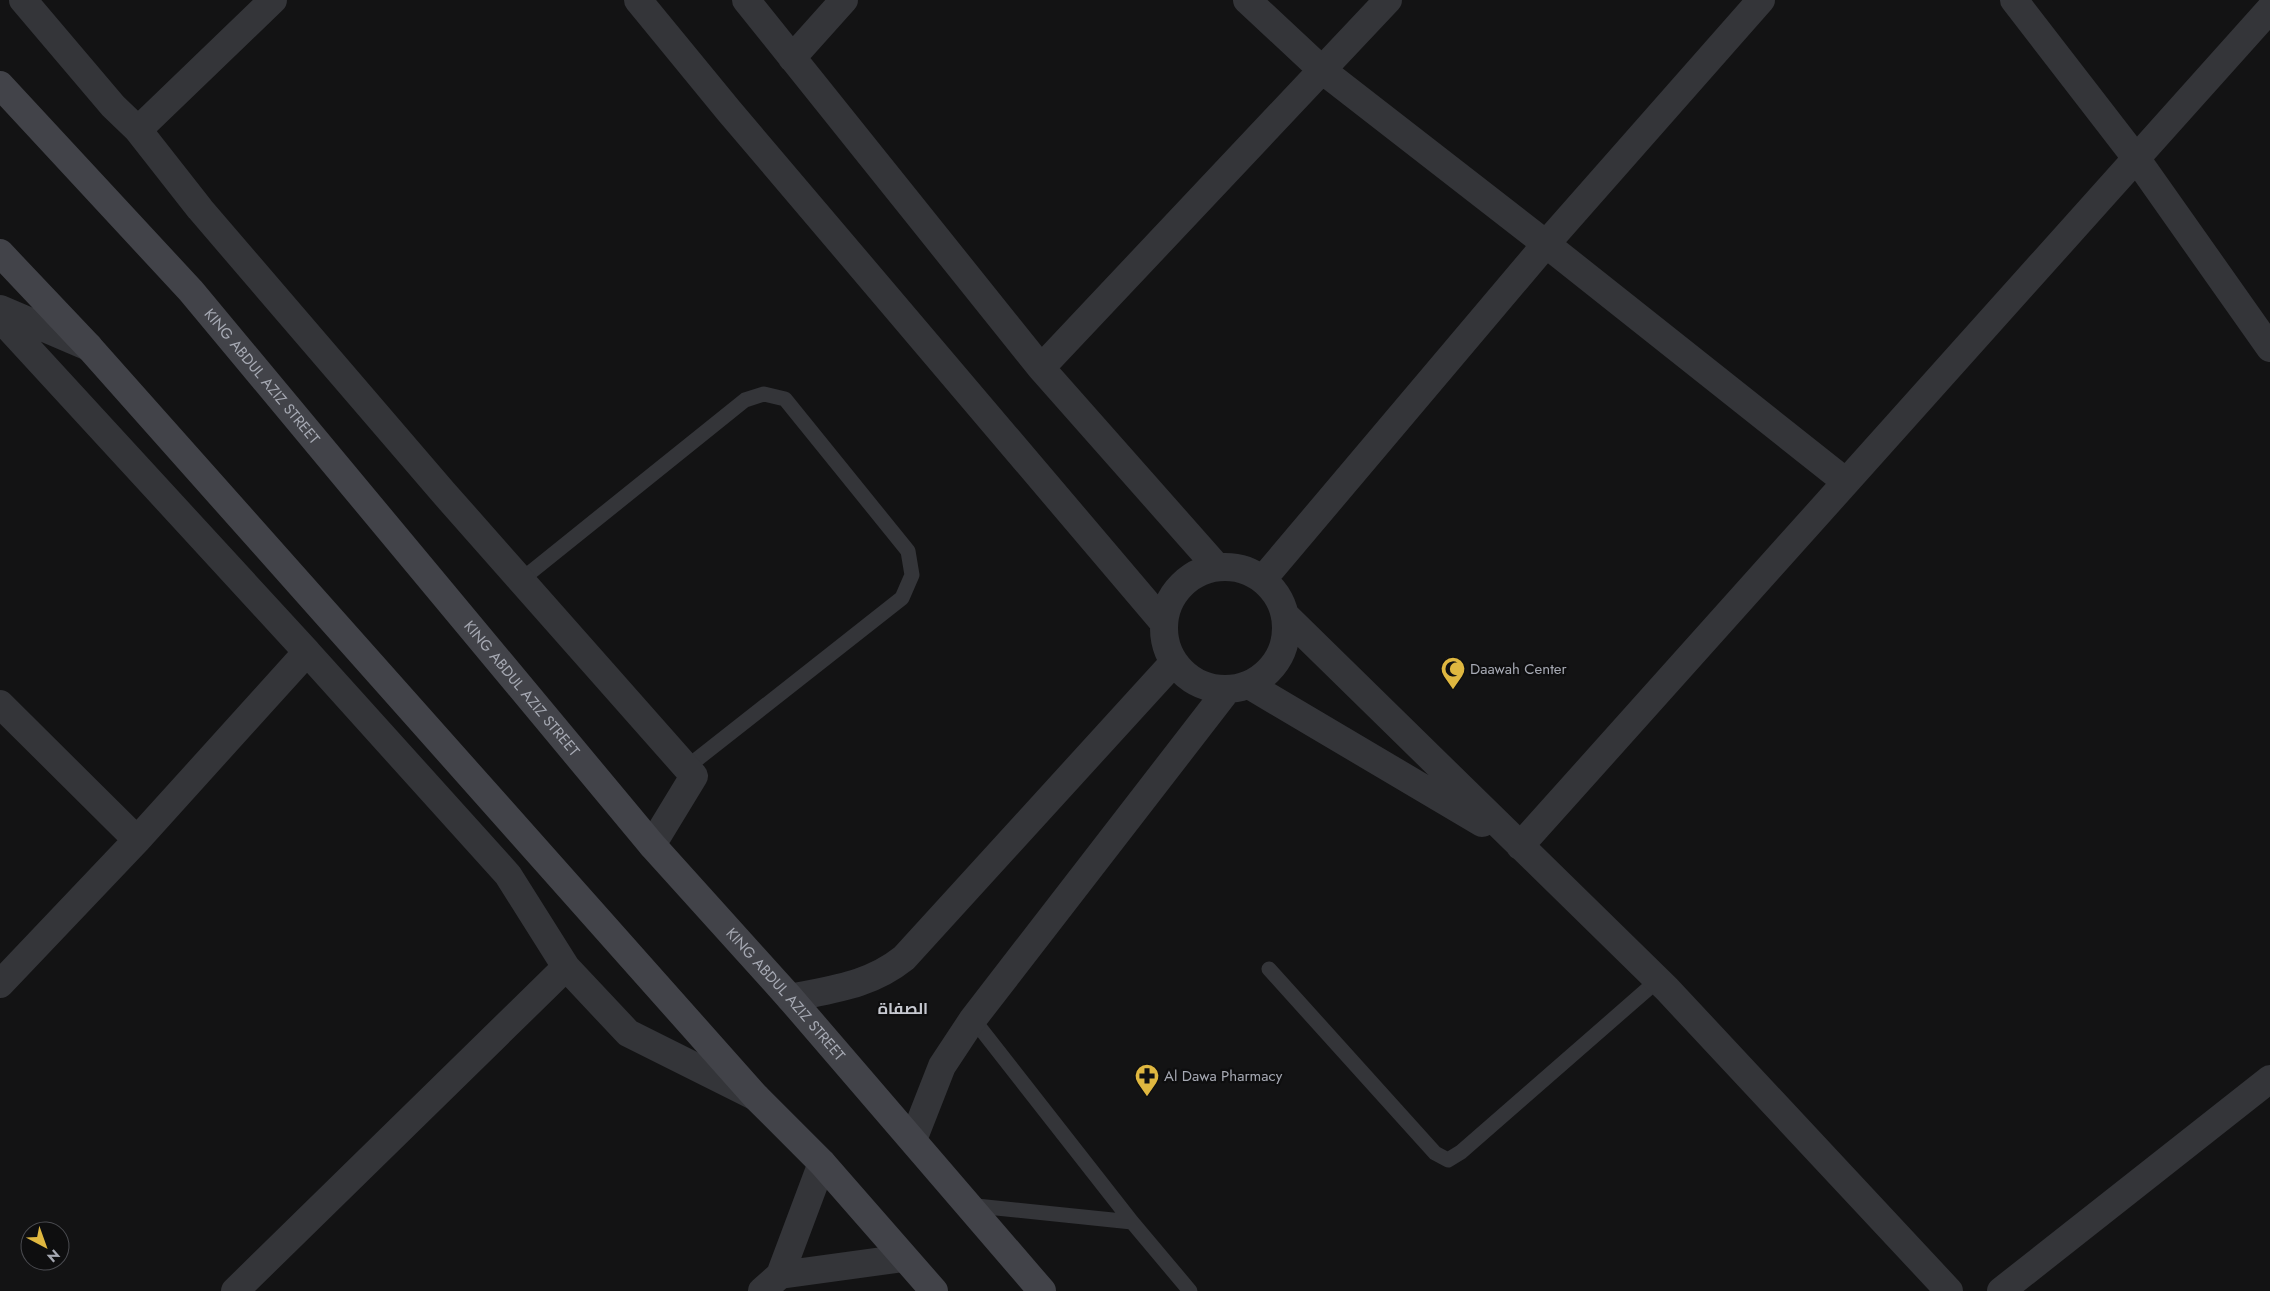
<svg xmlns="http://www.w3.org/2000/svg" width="2270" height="1291" viewBox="0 0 2270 1291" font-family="Jost,Cairo,sans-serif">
<rect width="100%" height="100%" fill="#131314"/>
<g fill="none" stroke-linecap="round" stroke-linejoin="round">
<!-- service -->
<path stroke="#343539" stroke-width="15" d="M521 580 745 400 764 394 785 399 908 551 912 575 902 598 686 768
M1269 969 1435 1153 1448 1160 1461 1152 1658 980
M973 1019 1132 1222 1190 1291
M967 1205 1132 1222"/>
<!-- minor -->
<path stroke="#343539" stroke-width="28" d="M23 0 113 106 138 130 200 209 443 492 694 776 652 845
M638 0 729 111 1163 622
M746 0 1041 368 1217 567
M1247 0 1322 70 1546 244 1846 482
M2014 0 2136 158 2270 348
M792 58 844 0
M138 130 273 0
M0 309 89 347
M0 318 307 652
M1041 368 1388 0
M1164 628a61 61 0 1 1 122 0a61 61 0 1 1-122 0Z
M1263 579 1546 244 1761 0
M1285 615 1667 989 1949 1291
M1249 685 1482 823
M0 704 137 840
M1520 846 2270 9
M0 984 137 840 307 652 508 875 566 967 628 1033 756 1097
M790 998C832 989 869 986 904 958L1174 662
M913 1140 942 1066 973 1019 1228 689
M780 1275 904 1258
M235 1291 566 967
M762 1291 780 1275 822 1163
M2001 1291 2270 1079"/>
<!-- secondary -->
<g stroke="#424349" stroke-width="28">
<path id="s1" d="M0 85 191 291 652 845 790 998 1042 1291"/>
<path d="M0 253 89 347 756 1097 822 1163 934 1291"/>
</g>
</g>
<!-- icons -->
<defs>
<symbol id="mosque-pin" viewBox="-11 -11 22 30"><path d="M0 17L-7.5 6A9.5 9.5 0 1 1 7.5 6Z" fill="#dfb740" stroke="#0e0e0f"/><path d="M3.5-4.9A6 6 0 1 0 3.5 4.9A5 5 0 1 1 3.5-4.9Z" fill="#111"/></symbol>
<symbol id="pharmacy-pin" viewBox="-11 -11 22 30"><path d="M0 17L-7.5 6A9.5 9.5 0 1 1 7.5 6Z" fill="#dfb740" stroke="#0e0e0f"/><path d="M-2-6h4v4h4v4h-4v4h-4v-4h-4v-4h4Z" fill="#111"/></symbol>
</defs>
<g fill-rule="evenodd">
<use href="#mosque-pin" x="1439" y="655" width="28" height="38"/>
<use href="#pharmacy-pin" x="1133" y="1062" width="28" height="38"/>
</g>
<g text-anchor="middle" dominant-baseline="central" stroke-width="4.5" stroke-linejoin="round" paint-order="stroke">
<!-- street labels -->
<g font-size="15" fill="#a6a9b3" stroke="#0e0e0f">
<text stroke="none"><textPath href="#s1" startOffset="392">KING ABDUL AZIZ STREET</textPath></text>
<text stroke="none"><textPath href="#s1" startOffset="798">KING ABDUL AZIZ STREET</textPath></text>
<text stroke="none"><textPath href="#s1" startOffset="1202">KING ABDUL AZIZ STREET</textPath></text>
</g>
<!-- poi labels -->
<g font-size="15" fill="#a6a9b3" stroke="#0e0e0f" text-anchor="start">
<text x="1470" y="669">Daawah Center</text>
<text x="1164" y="1076">Al Dawa Pharmacy</text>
</g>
<!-- neighbourhood labels -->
<g font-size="16" font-weight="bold" fill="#c6c8d0" stroke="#0e0e0f">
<text x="903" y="1008">الصفاة</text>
</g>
</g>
<!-- north arrow -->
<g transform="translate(45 1246) rotate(139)"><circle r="24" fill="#0e0e0f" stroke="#4b4c51"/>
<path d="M0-4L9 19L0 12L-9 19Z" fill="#dfb740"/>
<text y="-8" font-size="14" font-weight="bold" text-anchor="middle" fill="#a6a9b3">N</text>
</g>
</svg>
